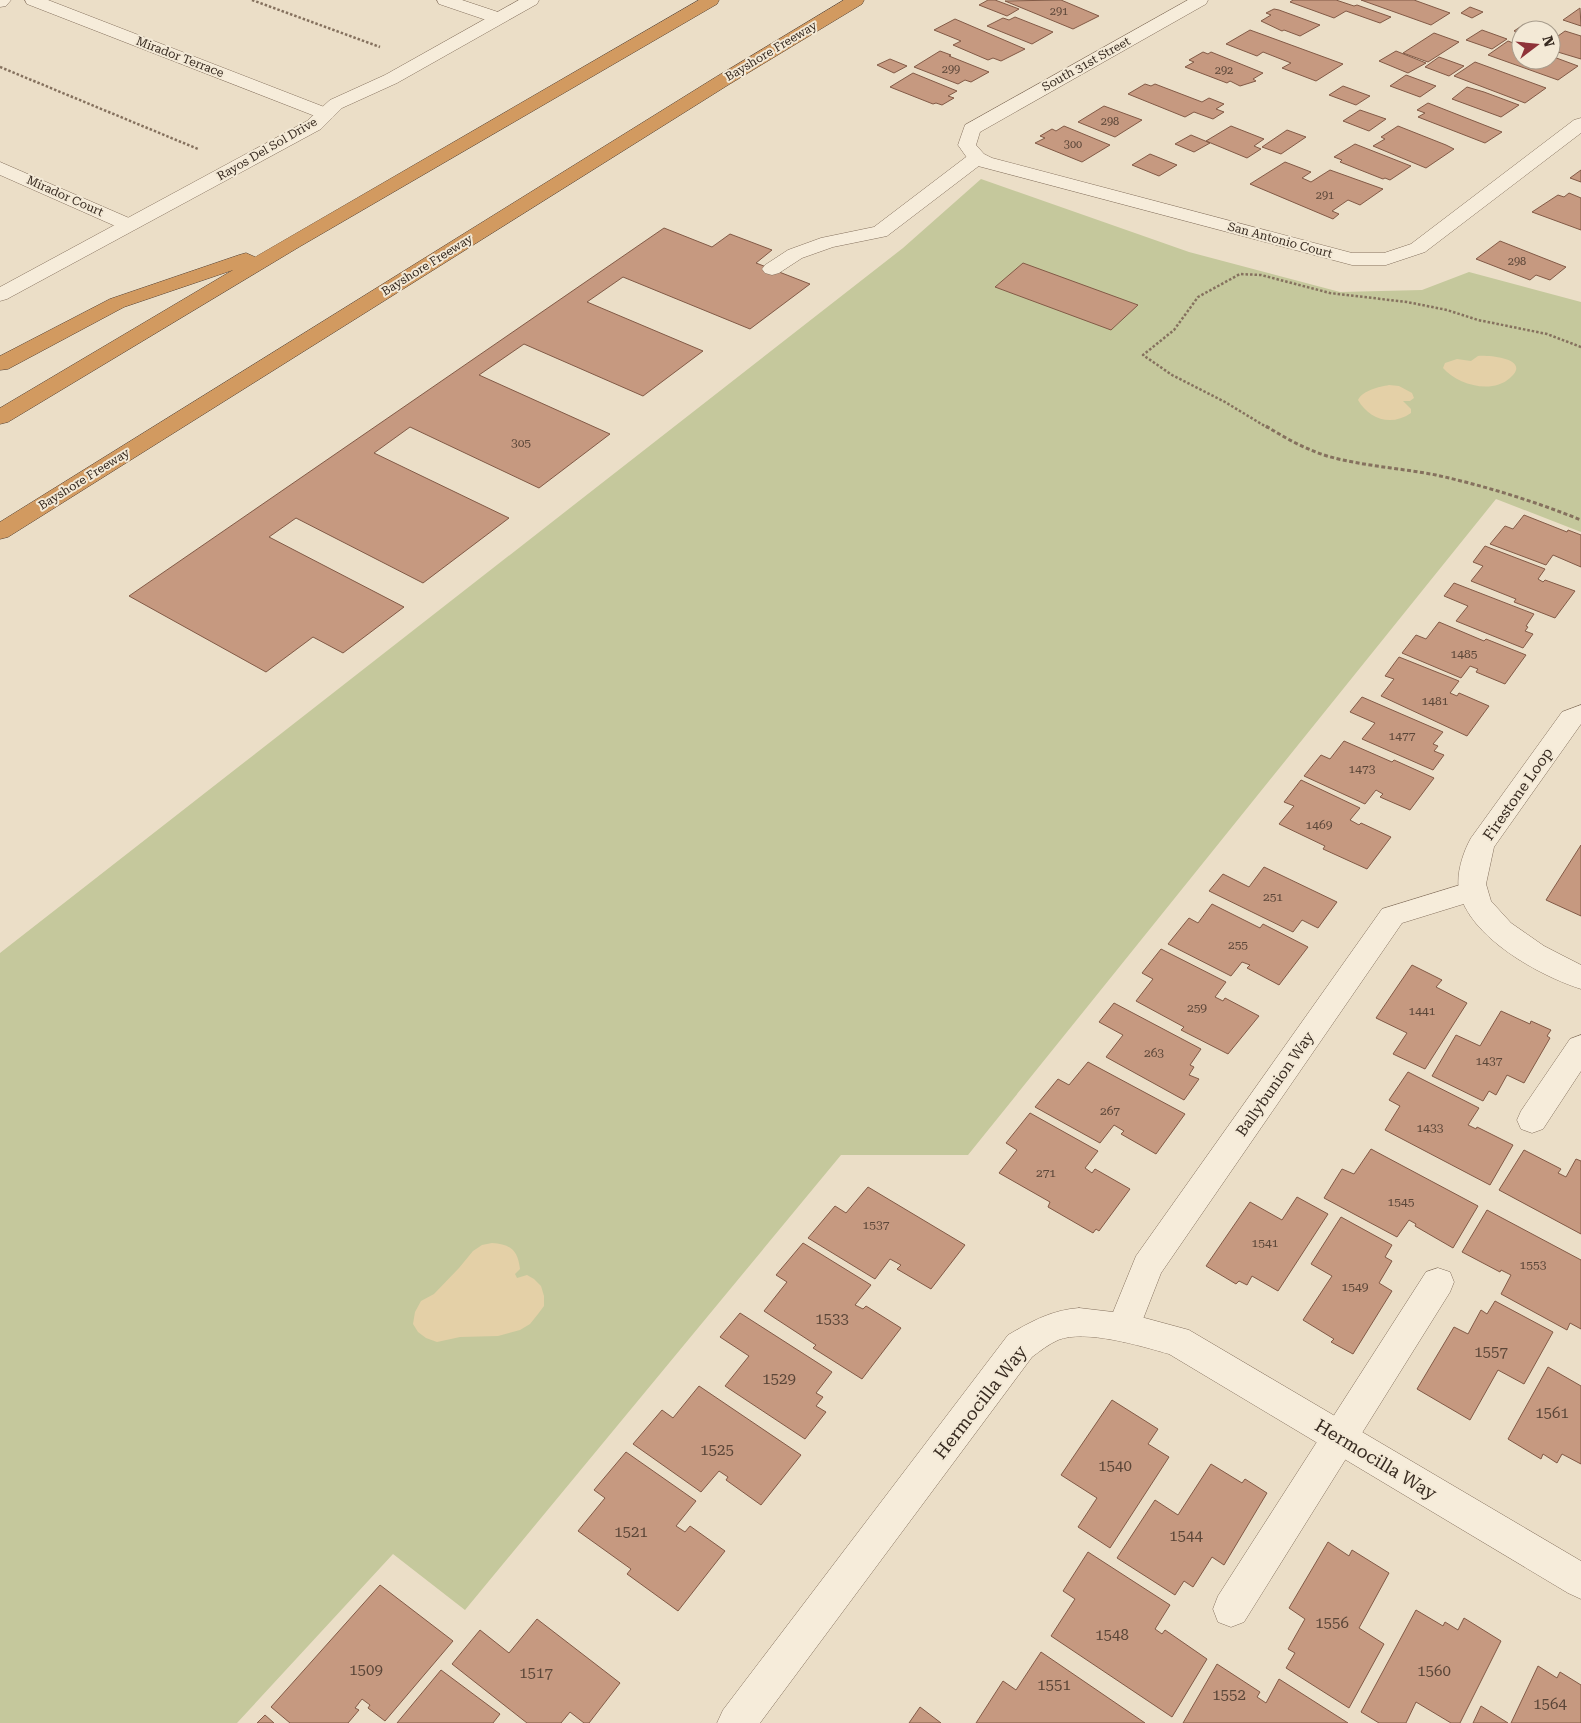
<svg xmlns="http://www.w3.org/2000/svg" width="1581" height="1723" viewBox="0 0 1581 1723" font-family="'Roboto Serif',serif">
<rect width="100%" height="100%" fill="#ebdec7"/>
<!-- green -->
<path fill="#c5c89c" d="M981 179 1189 252 1340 292 1422 290 1469 272 1581 302V532L1496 499 968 1155H841L465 1610 393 1554 237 1723H0V953L903 248Z"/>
<!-- sand -->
<path fill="#e4d0a7" d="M1478 356C1490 355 1532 359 1510 378 1491 395 1457 384 1443 368L1445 363 1457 359 1471 361Z
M1389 385 1399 386 1412 393 1414 398 1410 401H1403L1411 409V413C1391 427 1369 419 1358 400 1363 390 1379 387 1389 385Z
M492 1243C510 1244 518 1250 520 1269L515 1274 517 1278 527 1275 534 1279 541 1286 544 1296V1306L538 1314 530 1324 520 1330 498 1336 460 1337 437 1342 426 1338 418 1332 413 1324 415 1312 421 1301 434 1294 459 1268 473 1251 482 1245Z"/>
<!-- building -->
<path fill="#c69980" stroke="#825a46" d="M988 0H995L1019 9 1007 16 979 5Z
M1061 0 1099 16 1073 29 1005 1Z
M1293 0H1336L1354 6 1357 5 1391 17 1380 23 1346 11 1334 18 1290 2Z
M1361 0H1414L1450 13 1431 25Z
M1470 7 1483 12 1472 18 1461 13Z
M1580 8 1581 26 1563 20Z
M1274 9 1279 10 1320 25 1300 36 1284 30 1282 31 1261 21 1271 15 1266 13Z
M1015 17 1053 32 1032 44 987 26 1003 18 1009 20Z
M955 19 1025 49 1001 61 993 58 988 60 953 45 961 41 934 30Z
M1523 25 1538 30H1521V33L1514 31Z
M1250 30 1343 64 1316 81 1282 68 1291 63 1263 52 1257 56 1226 44Z
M1482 30 1507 39 1492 49 1466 40Z
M1565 31 1581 36V59L1551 50V35L1558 36Z
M1434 33 1459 42 1428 62 1403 53Z
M1508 41 1521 46V60H1551V56L1578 66 1558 80 1488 55Z
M940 51 951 55 949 56 989 72 971 82 965 80 958 84 914 67Z
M1396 51 1426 63 1408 73 1379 61Z
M1203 52 1208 54 1211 52 1263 73 1253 79 1256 81 1240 86 1230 81 1227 83 1185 67 1194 62 1189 60Z
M1439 57 1464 66 1449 76 1425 67Z
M890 59 907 66 894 73 877 65Z
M1475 62 1546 88 1525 103 1454 76Z
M913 73 957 91 948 96 954 98 942 105 936 103 933 104 890 87Z
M1406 75 1436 86 1420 97 1390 86Z
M1145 84 1151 86 1155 84 1202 102 1209 98 1224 104 1216 109 1224 112 1213 119 1194 112 1185 117 1128 94Z
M1343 86 1370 96 1356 105 1329 95Z
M1467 87 1484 92 1519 105 1501 117 1452 99Z
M1428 103 1502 132 1485 143 1418 117 1425 113 1417 110Z
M1104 106 1142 120 1115 137 1078 122Z
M1360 110 1386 119 1369 131 1343 121Z
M1064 126 1110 145 1082 162 1035 143 1045 138 1040 136 1052 129 1056 131Z
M1231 126 1264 139 1254 146 1261 149 1247 158 1206 141Z
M1398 126 1446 145 1454 149 1426 168 1373 146 1385 139 1381 137Z
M1287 130 1306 137 1281 154 1262 147Z
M1191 135 1210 143 1194 152 1175 144Z
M1355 144 1411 166 1390 180 1385 178 1383 179 1340 162 1342 160 1334 157Z
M1150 154 1177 165 1159 176 1132 165Z
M1285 162 1311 172 1302 178 1311 182 1330 170 1383 189 1360 205 1348 200 1332 211 1339 214 1333 219 1250 184Z
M1581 170V182L1570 178Z
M1569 193 1581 198V230L1532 212 1558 195 1564 197Z
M664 228 712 247 730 234 772 250 756 263 810 284 750 329 623 277 587 302 703 351 643 396 524 344 479 375 610 434 539 488 410 427 374 453 509 518 423 583 296 518 269 537 404 607 343 653 313 637 266 672 129 596Z
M1500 241 1566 267 1550 280 1536 275 1530 280 1476 259Z
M1023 263 1138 305 1111 330 995 287Z
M1524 515 1567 532 1568 530 1581 535V567L1553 555 1546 565 1490 544 1505 526 1513 529Z
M1485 546 1545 569 1538 579 1543 582 1545 580 1575 591 1555 618 1514 602 1516 599 1471 581 1483 566 1473 562Z
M1454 583 1534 614 1526 626 1528 627 1525 631 1533 634 1523 648 1456 621 1468 606 1444 596Z
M1439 622 1484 641 1486 639 1526 655 1505 684 1476 672 1478 669 1470 666 1461 678 1402 653 1416 635 1426 639Z
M1399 657 1459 681 1450 693 1457 696 1459 693 1489 706 1467 736 1381 696 1394 679 1385 676Z
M1362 697 1443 732 1433 744 1438 746 1434 751 1444 755 1433 770 1362 739 1375 723 1350 712Z
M1344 741 1392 762 1394 760 1434 778 1410 810 1380 797 1383 794 1376 790 1365 804 1304 776 1321 755 1330 759Z
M1301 780 1360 808 1350 820 1359 825 1361 823 1391 837 1367 869 1323 849 1325 846 1279 824 1294 806 1284 802Z
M1581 845V916L1546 900Z
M1264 867 1337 902 1318 928 1302 920 1293 932 1209 891 1223 874 1249 887Z
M1212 904 1260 928 1263 924 1308 947 1279 985 1247 968 1250 965 1242 962 1231 976 1168 944 1189 918 1198 923Z
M1161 949 1226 982 1215 997 1223 1001 1225 998 1259 1016 1228 1054 1181 1030 1184 1027 1136 1001 1153 979 1142 973Z
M1412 965 1442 980 1436 987 1467 1003 1425 1069 1393 1054 1407 1033 1376 1018Z
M1114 1003 1201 1049 1190 1065 1194 1067 1189 1075 1199 1079 1184 1100 1106 1057 1123 1035 1099 1022Z
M1501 1011 1530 1024 1531 1021 1551 1030 1547 1036 1550 1038 1524 1083 1507 1075 1496 1095 1489 1091 1483 1101 1432 1076 1456 1035 1480 1046Z
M1088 1062 1185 1114 1156 1154 1121 1134 1124 1131 1114 1125 1100 1143 1035 1107 1058 1079 1069 1085Z
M1408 1072 1479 1108 1468 1125 1476 1129 1477 1127 1513 1145 1490 1185 1385 1130 1400 1106 1389 1100Z
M1030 1113 1098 1151 1085 1168 1092 1173 1095 1169 1130 1189 1099 1231 1096 1229 1093 1233 1048 1207 1050 1202 999 1173 1017 1150 1006 1143Z
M1371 1149 1478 1206 1453 1248 1415 1226 1416 1224 1409 1220 1397 1237 1324 1198 1342 1169 1354 1174Z
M1524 1150 1561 1169 1558 1173 1566 1177 1576 1159 1581 1161V1234L1499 1190Z
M868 1187 965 1245 931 1289 897 1269 901 1265 890 1259 875 1279 808 1238 835 1206 846 1213Z
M1297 1197 1328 1214 1278 1291 1252 1276 1247 1285 1239 1281 1236 1284 1206 1266 1250 1202 1282 1220Z
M1487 1210 1581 1260V1329L1570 1323 1567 1330 1501 1294 1511 1275 1501 1270 1500 1272 1462 1252Z
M1341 1217 1392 1245 1385 1257 1392 1261 1379 1283 1392 1291 1353 1354 1331 1342 1334 1339 1303 1320 1332 1276 1311 1264Z
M803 1243 871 1285 855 1305 863 1309 866 1306 901 1328 862 1379 813 1348 816 1345 764 1311 787 1282 776 1275Z
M1495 1301 1553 1332 1524 1384 1498 1370 1470 1420 1417 1389 1454 1327 1468 1334 1481 1310 1487 1314Z
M740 1313 832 1372 816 1393 823 1397 816 1406 826 1412 805 1439 725 1386 749 1356 720 1337Z
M1548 1367 1581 1386V1464L1562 1454 1557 1463 1543 1454 1541 1459 1508 1439Z
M699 1386 801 1455 761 1505 726 1480 728 1477 719 1471 701 1492 633 1444 662 1410 673 1418Z
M1112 1400 1158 1429 1148 1444 1169 1457 1110 1548 1078 1527 1097 1498 1061 1475Z
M626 1452 696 1501 676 1526 685 1532 690 1526 725 1551 678 1611 627 1574 631 1569 578 1531 605 1498 594 1490Z
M1211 1464 1242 1483 1245 1479 1267 1493 1224 1565 1212 1557 1193 1587 1184 1581 1175 1595 1117 1558 1155 1500 1178 1515Z
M1328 1542 1349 1556 1352 1550 1389 1573 1359 1628 1384 1644 1349 1708 1286 1668 1295 1653 1288 1649 1305 1619 1289 1608Z
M1088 1552 1170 1605 1155 1629 1162 1634 1165 1630 1207 1659 1172 1717 1051 1636 1075 1599 1063 1591Z
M380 1585 453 1641 385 1721 368 1708 370 1705 362 1699 355 1708 359 1710 348 1723H290L271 1707Z
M1416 1610 1443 1626 1445 1622 1458 1630 1464 1618 1501 1641 1460 1723H1451L1416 1702 1406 1723H1379L1361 1712Z
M537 1619 620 1683 589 1723H584L570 1712 561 1723H527L452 1664 480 1630 509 1653Z
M1041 1652 1145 1723H976L1003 1681 1016 1690Z
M1217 1664 1260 1692 1257 1697 1266 1703 1279 1679 1348 1723H1183Z
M1538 1666 1557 1678 1560 1672 1581 1685V1723H1511Z
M441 1670 500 1714 493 1723H397Z
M1481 1706 1508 1723H1473Z
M920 1707 941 1723H909Z
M265 1715 274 1723H257Z"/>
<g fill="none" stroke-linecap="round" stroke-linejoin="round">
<defs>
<path id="service" d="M0 0H11L6 6 0 7Z
M25 0H48L332 110 335 114 332 118 326 119 320 118 27 4Z
M437 0H462L504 14 507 18 504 22 498 23 492 22 439 4Z
M977 152 984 154 986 158 984 162 887 236 833 247 802 258 779 273 772 275 765 273 762 269 765 265 788 250 821 238 874 227 970 154Z
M0 162 136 221 139 225 136 229 129 231 122 229 0 175Z
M1473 881 1483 884 1487 891 1483 898 1402 923 1161 1273 1136 1337 1124 1342 1112 1337 1107 1327 1136 1256 1382 909Z
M1581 1035V1071L1543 1129 1532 1133 1521 1129 1517 1120 1521 1111 1570 1039Z
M1438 1268 1450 1272 1454 1282 1450 1292 1244 1622 1231 1627 1218 1622 1213 1609 1218 1596 1426 1272Z"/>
<path id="minor" d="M519 0H539L537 4 397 83 342 108 321 129 7 299 0 301V287L307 121 330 100 385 75Z
M1188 0H1208L1206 4 980 132 976 145 984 154 992 158 1352 253H1384L1411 244 1574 120 1581 118V133L1425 252 1386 265H1352L978 166 970 162 958 145 965 125Z
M1581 705V724L1494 847 1486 884 1491 901 1511 923 1544 946 1581 965V989C1540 976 1468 937 1459 890 1456 874 1463 852 1471 838L1562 712Z
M1079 1308 1130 1314 1189 1330 1581 1561V1599L1568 1593 1169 1354C1141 1346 1085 1329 1058 1340 1049 1344 1040 1351 1032 1357L760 1723H717L723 1710 1008 1335C1032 1321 1052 1310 1079 1308Z"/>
<path id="motorway" d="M699 0H719L717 4 299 247 8 422 0 424V408L233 270 124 307 8 369 0 370V356L110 299 239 255 246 253 255 257Z
M844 0H864L862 4 728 85 8 537 0 539V522L716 77Z"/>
</defs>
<!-- service casing -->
<use href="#service" stroke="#85715e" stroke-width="1"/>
<!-- minor casing -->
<use href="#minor" stroke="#85715e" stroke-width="1"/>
<!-- motorway casing -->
<use href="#motorway" stroke="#534032" stroke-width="1"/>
<!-- path-far1 -->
<path stroke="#85715e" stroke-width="2.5" stroke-dasharray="2.5 2" stroke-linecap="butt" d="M252 0 380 47
M0 67 198 149
M1268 428 1225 402 1172 375 1143 355 1174 330 1198 297 1240 274 1261 275 1330 293 1407 302 1447 310 1478 320 1547 334 1581 347"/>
<!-- path -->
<path stroke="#85715e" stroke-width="3" stroke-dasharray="4 2.5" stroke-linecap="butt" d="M1266 426C1285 438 1305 449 1327 456 1362 466 1400 468 1436 475 1485 486 1534 501 1581 520"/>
<!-- service -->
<use href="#service" fill="#f6ecda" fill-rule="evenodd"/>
<!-- minor -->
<use href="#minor" fill="#f6ecda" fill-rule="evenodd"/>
<!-- motorway -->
<use href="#motorway" fill="#d29a60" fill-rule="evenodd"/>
</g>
<g text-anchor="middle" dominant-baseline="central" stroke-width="4" stroke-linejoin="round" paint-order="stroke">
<!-- far-number labels -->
<g font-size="11" fill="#5b4638">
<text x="1059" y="11">291</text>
<text x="951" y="69">299</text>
<text x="1224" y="70">292</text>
<text x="1110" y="121">298</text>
<text x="1073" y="144">300</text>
<text x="1325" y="195">291</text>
<text x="1517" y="261">298</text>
</g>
<!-- far-street labels -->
<g font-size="12" fill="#372a20" stroke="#f3e9d6">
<text transform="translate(771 51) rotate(-31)">Bayshore Freeway</text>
<text transform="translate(180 57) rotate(21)">Mirador Terrace</text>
<text transform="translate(1086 64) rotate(-29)">South 31st Street</text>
<text transform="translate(267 149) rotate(-30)">Rayos Del Sol Drive</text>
<text transform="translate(65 196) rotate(24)">Mirador Court</text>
<text transform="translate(1280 240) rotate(15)">San Antonio Court</text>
<text transform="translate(427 265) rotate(-32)">Bayshore Freeway</text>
<text transform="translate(84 479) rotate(-32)">Bayshore Freeway</text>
</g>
<!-- number labels -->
<g font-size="12" fill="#5b4638">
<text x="521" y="443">305</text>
<text x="1464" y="654">1485</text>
<text x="1435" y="701">1481</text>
<text x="1402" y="736">1477</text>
<text x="1362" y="769">1473</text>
<text x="1319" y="825">1469</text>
<text x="1273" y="897">251</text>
<text x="1238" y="945">255</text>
<text x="1197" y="1008">259</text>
<text x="1422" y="1011">1441</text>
<text x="1154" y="1053">263</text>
<text x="1489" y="1061">1437</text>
<text x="1110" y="1111">267</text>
<text x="1430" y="1128">1433</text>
<text x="1046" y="1173">271</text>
<text x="1401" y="1202">1545</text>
<text x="876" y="1225">1537</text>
<text x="1265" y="1243">1541</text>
<text x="1533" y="1265">1553</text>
<text x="1355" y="1287">1549</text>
</g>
<!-- street labels -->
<g font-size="15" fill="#372a20" stroke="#f3e9d6">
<text transform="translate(1518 794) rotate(-55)">Firestone Loop</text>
<text transform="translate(1275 1084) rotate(-55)">Ballybunion Way</text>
</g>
<!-- near-number labels -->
<g font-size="15" fill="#5b4638">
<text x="832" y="1319">1533</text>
<text x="1491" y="1352">1557</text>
<text x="779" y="1379">1529</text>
<text x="1552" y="1413">1561</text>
<text x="717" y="1450">1525</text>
<text x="1115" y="1466">1540</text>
<text x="631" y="1532">1521</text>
<text x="1186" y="1536">1544</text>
<text x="1332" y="1623">1556</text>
<text x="1112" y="1635">1548</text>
<text x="366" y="1670">1509</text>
<text x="1434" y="1671">1560</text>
<text x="536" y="1673">1517</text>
<text x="1054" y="1685">1551</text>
<text x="1229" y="1695">1552</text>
<text x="1550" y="1704">1564</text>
</g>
<!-- near-street labels -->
<g font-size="18" fill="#372a20" stroke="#f3e9d6">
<text transform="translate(980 1402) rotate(-52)">Hermocilla Way</text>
<text transform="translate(1376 1459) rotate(31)">Hermocilla Way</text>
</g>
</g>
<!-- north arrow -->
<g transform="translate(1536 45) rotate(74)"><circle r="24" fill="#f3e9d6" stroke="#a89d8d"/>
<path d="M0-4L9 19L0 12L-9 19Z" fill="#8f3339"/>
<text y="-8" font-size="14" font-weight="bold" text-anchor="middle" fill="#372a20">N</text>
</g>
</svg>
